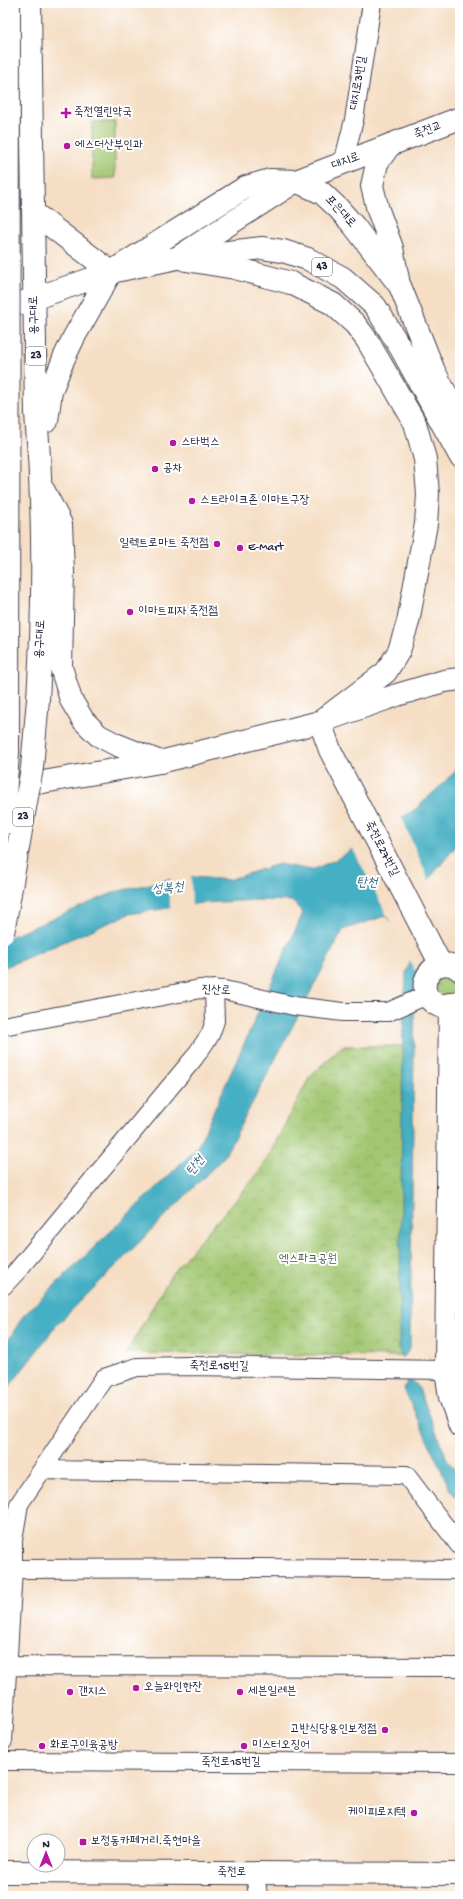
<svg xmlns="http://www.w3.org/2000/svg" width="463" height="1899" viewBox="0 0 463 1899" font-family="'Gochi Hand','Poor Story',sans-serif">
<defs>
<pattern id="grass-tufts" width="24" height="20" patternUnits="userSpaceOnUse"><rect width="24" height="20" fill="#a2c772"/><path d="M3 7l-1-3M5 7V3M7 7l1-3M15 17l-1-3M17 17v-4M19 17l1-3" fill="none" stroke="#8bab64"/></pattern>
<pattern id="park-crowns" width="20" height="18" patternUnits="userSpaceOnUse"><rect width="20" height="18" fill="#a2c772"/><path d="M2 6a3 3 0 1 1 6 0M12 15a3 3 0 1 1 6 0" fill="none" stroke="#8bab64"/></pattern>
</defs>
<rect width="100%" height="100%" fill="#fff"/>
<filter id="ink" filterUnits="userSpaceOnUse"><feTurbulence type="fractalNoise" baseFrequency=".025" numOctaves="2"/><feDisplacementMap in="SourceGraphic" scale="8" xChannelSelector="R" yChannelSelector="G"/><feConvolveMatrix kernelMatrix="1 2 1 2 8 2 1 2 1" color-interpolation-filters="sRGB"/></filter>
<filter id="wash" filterUnits="userSpaceOnUse"><feTurbulence type="fractalNoise" baseFrequency=".012" numOctaves="4" result="noise"/><feDisplacementMap in="SourceGraphic" scale="16" xChannelSelector="R" yChannelSelector="G"/><feGaussianBlur stdDeviation="0.9" result="paint"/><feColorMatrix in="noise" values="0 0 0 0 0 0 0 0 0 0 0 0 0 0 0 0 0 1.4 0 .05"/><feComposite in="paint" operator="in"/></filter>
<g filter="url(#wash)">
<rect width="100%" height="100%" fill="#f5dec4"/>
<!-- grass -->
<path fill="url(#grass-tufts)" stroke="#627456" d="M436 985a10 10 0 1 1 20 0a10 10 0 1 1-20 0Z"/>
<!-- park -->
<path fill="url(#park-crowns)" stroke="#627456" d="M342 1046H407L401 1356 126 1353 173 1272 261 1170 310 1076Z"/>
<!-- garden -->
<path fill="#a2c772" stroke="#627456" d="M92 122H115V178L92 179Z"/>
<!-- water -->
<path fill="#45afc3" stroke="#34687f" d="M460 767V841L422 888 430 903 441 941 415 976 410 1349 403 1358 399 1350 403 1030 406 973 417 945 385 916 343 930 224 1157 56 1326 6 1391 3 1398V1349L23 1316 197 1148 303 913 292 901 260 900 201 903 129 914 3 968V940L115 892 183 876 228 880 279 864 312 870 337 859 417 808Z
M408 1378 418 1386 447 1459 460 1477V1503L450 1489 404 1389Z"/>
<!-- pier -->
<path fill="#f5dec4" d="M401 816 429 881 424 888 432 902 442 937 415 971 409 959 414 946 391 923 352 847Z
M183 874 191 875 192 907 170 910V877Z"/>
</g>
<g filter="url(#ink)">
<g fill="none" stroke-linecap="round" stroke-linejoin="round">
<defs>
<path id="minor" d="M343 163 354 120 372 3
M3 1026 200 989 224 990 294 1006 343 1012H388L427 995
M3 1286 17 1271 194 1058 210 1035 215 1021 214 989
M42 1470 406 1475 460 1546
M13 1569 261 1568 460 1570
M7 1666 460 1667
M3 1741 13 1569V1540L19 1504 104 1378 137 1367 190 1366 446 1370
M3 1761 460 1763
M255 1873 258 1896"/>
<path id="tertiary" d="M177 258 296 181 460 118
M186 260 235 268 291 283 333 304 355 324 367 340 415 423 425 459 428 494 426 524 408 622 399 651 386 672 320 722
M320 722 330 750 441 965
M43 782 160 762 320 722 397 695 444 681 460 679
M460 970C435 949 407 991 439 1006L450 1004 452 1006 460 1001
M450 1004 446 1370 450 1397 460 1426
M3 1872 460 1874"/>
<path id="primary" d="M30 3 36 413C44 509 44 604 38 699
M34 213 111 272
M21 303 111 272 177 258
M47 421 51 391 64 358 74 337 111 272 246 187 270 180 296 181
M44 491 61 524 63 571 61 667 71 700 83 720 98 735 115 744 160 762"/>
<path id="trunk" d="M390 145 377 163 372 186 378 210 392 248 398 279
M296 181 322 193 339 209 354 226 400 286 434 371 460 420
M177 258 262 248 283 251 308 259 343 278 375 306 400 347 460 456"/>
</defs>
<!-- minor casing -->
<use href="#minor" stroke="#423e50" stroke-width="20"/>
<!-- tertiary casing -->
<use href="#tertiary" stroke="#423e50" stroke-width="24"/>
<!-- primary casing -->
<use href="#primary" stroke="#423e50" stroke-width="24"/>
<!-- trunk casing -->
<use href="#trunk" stroke="#423e50" stroke-width="24"/>
<!-- minor -->
<use href="#minor" stroke="#fff" stroke-width="18"/>
<!-- tertiary -->
<use href="#tertiary" stroke="#fff" stroke-width="22"/>
<!-- primary -->
<use href="#primary" stroke="#fff" stroke-width="22"/>
<!-- trunk -->
<use href="#trunk" stroke="#fff" stroke-width="22"/>
<defs>
<path id="primary-bridge" d="M3 824 8 753 9 3
M3 933 32 768 38 699"/>
</defs>
<!-- primary-bridge casing -->
<use href="#primary-bridge" stroke="#423e50" stroke-width="24" stroke-linecap="butt"/>
<!-- primary-bridge -->
<use href="#primary-bridge" stroke="#fff" stroke-width="22"/>
</g>
</g>
<!-- markers -->
<g fill="#b5179e" stroke="#fff" stroke-width="1.5">
<path d="M64 107h4v4h4v4h-4v4h-4v-4h-4v-4h4z"/>
<circle cx="67" cy="146" r="4"/>
<circle cx="173" cy="443" r="4"/>
<circle cx="155" cy="469" r="4"/>
<circle cx="192" cy="501" r="4"/>
<circle cx="217" cy="544" r="4"/>
<circle cx="240" cy="548" r="4"/>
<circle cx="130" cy="612" r="4"/>
<circle cx="136" cy="1688" r="4"/>
<circle cx="70" cy="1692" r="4"/>
<circle cx="240" cy="1692" r="4"/>
<circle cx="385" cy="1730" r="4"/>
<circle cx="42" cy="1746" r="4"/>
<circle cx="244" cy="1746" r="4"/>
<circle cx="414" cy="1813" r="4"/>
<rect x="79" y="1838" width="8" height="8" rx="2"/>
</g>
<g text-anchor="middle" dominant-baseline="central" stroke-width="4" stroke-linejoin="round" paint-order="stroke">
<!-- shield labels -->
<g fill="#fff" stroke="#646476" stroke-width="1">
<rect x="312" y="258" width="20" height="18" rx="3"/>
<rect x="26" y="347" width="20" height="18" rx="3"/>
<rect x="13" y="808" width="20" height="18" rx="3"/>
</g>
<g font-size="11" font-weight="bold" fill="#22223b">
<text x="322" y="267">43</text>
<text x="36" y="356">23</text>
<text x="23" y="817">23</text>
</g>
<!-- street labels -->
<g font-size="12" fill="#22223b" stroke="#fff">
<text transform="translate(359 83) rotate(-81)">대지로3번길</text>
<text transform="translate(428 131) rotate(-21)">죽전교</text>
<text transform="translate(346 162) rotate(-21)">대지로</text>
<text transform="translate(340 212) rotate(47)">포은대로</text>
<text transform="translate(35 315) rotate(-91)">용구대로</text>
<text transform="translate(41 639) rotate(-87)">용구대로</text>
<text transform="translate(381 849) rotate(63)">죽전로27번길</text>
<text transform="translate(216 991) rotate(3)">진산로</text>
<text transform="translate(219 1367) rotate(1)">죽전로15번길</text>
<text x="231" y="1763">죽전로15번길</text>
<text x="232" y="1873">죽전로</text>
</g>
<!-- poi labels -->
<g font-size="12" fill="#22223b" stroke="#fff" text-anchor="start">
<text x="74" y="113">죽전열린약국</text>
<text x="75" y="146">에스더산부인과</text>
<text x="181" y="443">스타벅스</text>
<text x="163" y="469">공차</text>
<text x="200" y="501">스트라이크존 이마트구장</text>
<text x="209" y="544" text-anchor="end">일렉트로마트 죽전점</text>
<text x="248" y="548">E-Mart</text>
<text x="138" y="612">이마트피자 죽전점</text>
<text x="144" y="1688">오늘와인한잔</text>
<text x="78" y="1692">갠지스</text>
<text x="248" y="1692">세븐일레븐</text>
<text x="377" y="1730" text-anchor="end">고반식당용인보정점</text>
<text x="50" y="1746">화로구이육공방</text>
<text x="252" y="1746">미스터오징어</text>
<text x="406" y="1813" text-anchor="end">케이피로지텍</text>
<text x="91" y="1842">보정동카페거리.죽현마을</text>
</g>
<!-- park labels -->
<g font-size="12" fill="#4f5c4e" stroke="#fff">
<text x="308" y="1260">엑스파크공원</text>
</g>
<!-- water labels -->
<g font-size="13" font-style="italic" fill="#326178" stroke="#fff">
<text x="367" y="883">탄천</text>
<text transform="translate(168 889) rotate(-5)">성복천</text>
<text transform="translate(196 1166) rotate(-52)">탄천</text>
</g>
</g>
<!-- margin -->
<rect width="463" height="1899" fill="none" stroke="#fff" stroke-width="16"/>
<!-- north arrow -->
<g transform="translate(46 1853)"><circle r="19" fill="#ffffff" stroke="#a7a7b1"/>
<path d="M0-3L7 15L0 10L-7 15Z" fill="#b5179e"/>
<text y="-6" font-size="11" font-weight="bold" text-anchor="middle" fill="#22223b">N</text>
</g>
</svg>
